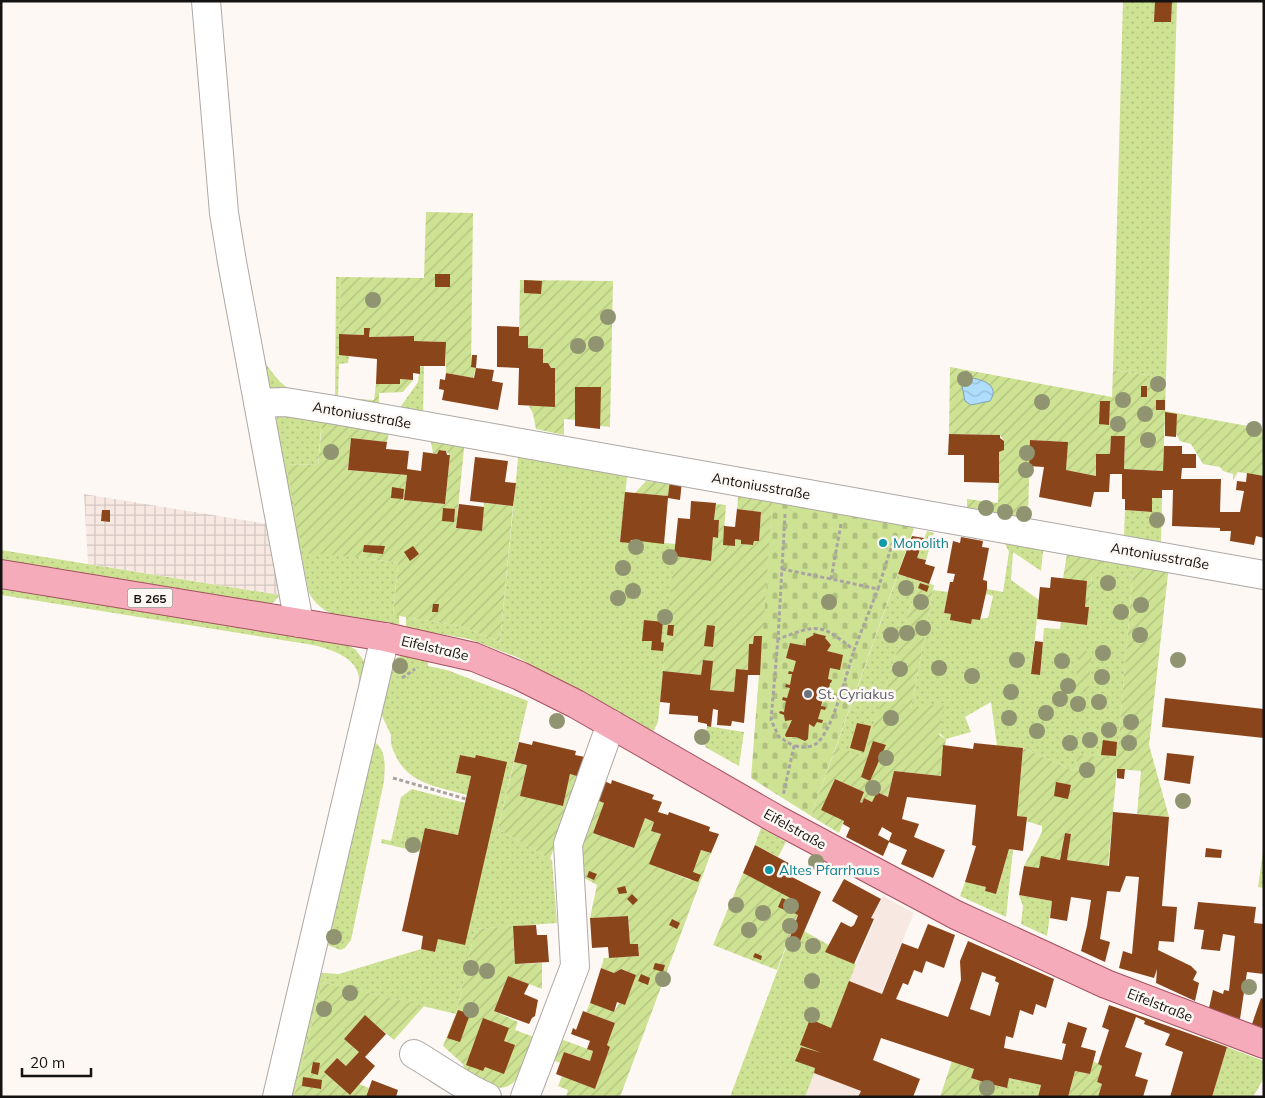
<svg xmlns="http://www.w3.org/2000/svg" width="1265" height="1098" viewBox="0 0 1265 1098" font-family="Mulish,sans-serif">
<defs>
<pattern id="industrial-grid" width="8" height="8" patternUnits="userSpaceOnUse" patternTransform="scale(1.25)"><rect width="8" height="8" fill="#f7e9e2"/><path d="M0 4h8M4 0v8" fill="none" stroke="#d3c7c1"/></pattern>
<pattern id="grass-dots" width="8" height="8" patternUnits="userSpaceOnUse" patternTransform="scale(1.25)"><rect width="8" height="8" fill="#cee293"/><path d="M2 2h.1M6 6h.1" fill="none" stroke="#b0c17e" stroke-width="1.8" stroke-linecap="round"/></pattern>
<pattern id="cemetery-stones" width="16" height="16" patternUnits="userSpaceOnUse" patternTransform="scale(1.25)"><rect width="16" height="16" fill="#cee293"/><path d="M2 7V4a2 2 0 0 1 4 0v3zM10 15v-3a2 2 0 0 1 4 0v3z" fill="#b0c17e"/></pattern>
<pattern id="garden-furrows" width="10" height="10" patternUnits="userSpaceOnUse" patternTransform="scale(1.25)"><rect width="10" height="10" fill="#cee293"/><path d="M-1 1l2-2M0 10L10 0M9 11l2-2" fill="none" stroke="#b0c17e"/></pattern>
<pattern id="water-waves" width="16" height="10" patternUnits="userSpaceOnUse" patternTransform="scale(1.25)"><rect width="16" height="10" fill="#afddfc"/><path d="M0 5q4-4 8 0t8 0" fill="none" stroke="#96bdd7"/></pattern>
</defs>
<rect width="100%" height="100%" fill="#fef8f5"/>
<!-- built -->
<path fill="#f7e9e2" d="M883 896 914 913 881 993 897 1000 858 1097H805L856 964 875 920 871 918Z"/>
<!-- industrial -->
<path fill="url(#industrial-grid)" d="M84 494 268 524 280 595 88 564Z"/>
<!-- grass -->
<path fill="url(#grass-dots)" d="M212 1H219L232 132 237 224 266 364C288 396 298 395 335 399L336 277H341L339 354 349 356 348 363 339 364 338 398 335 402 274 393 268 389 259 375 231 214Z
M1123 1H1177L1166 378 1113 370Z
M424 365 423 417 399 409 418 382 420 367Z
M283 412 335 415 321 430 318 465 286 464 358 557 398 563 393 614 399 616V628C367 622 326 624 309 593L273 421Z
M519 449 628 468 620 541 631 540 676 544 658 722 652 734 517 657 469 639 406 628V617L460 626 500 642Z
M1152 498H1162L1161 543 1124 536 1125 510 1152 512Z
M927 531 934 533 926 560 917 558Z
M1001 535 1044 542 1041 571 1013 552 1011 580 1039 600 1031 674 1040 675 1044 628 1060 629 1061 622 1087 625 1092 574 1102 553 1134 559 1117 760 1078 756 1075 771 1023 748 997 746 991 702 965 717 971 732 946 739 911 709 933 590 948 592 944 613 951 614V620L971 624 972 619 988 618 993 596 986 594 987 589 1003 592 1009 552Z
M1 550 280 595 283 591 274 602 266 605 1 562Z
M898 574 919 581 864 757 836 747Z
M1 586 348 645 356 650 367 665 343 761C347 742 363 689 358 673 352 655 328 649 313 645L1 595Z
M404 654 428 660V666L447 670 528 701 498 829 552 860 557 923 475 929 456 1014 322 982 294 1097H283L312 972 339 974 421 949 435 952 476 755 475 758 460 755 456 773 471 776 467 795C439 787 407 784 395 754 392 748 390 742 391 735L376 703 392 661Z
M707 726 744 732 739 766 705 747Z
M373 741C387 749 385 767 384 781L351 940 345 948 340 950 323 943Z
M412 789 465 803 458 835 426 828 420 852 381 843 382 839 391 841 401 797Z
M761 828 786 842 778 857 755 845Z
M1264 844V888L1258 887Z
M1009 849 1013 850 1006 917 960 896 965 882 986 887 985 891 996 894Z
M1019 895 1052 901 1047 936 1021 924 1023 906Z
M804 931 829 945 826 952 856 964 805 1097H730L790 937 800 940Z
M1227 1047 1264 1061V1078L1253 1097H1212Z
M1009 1078 1041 1085 1038 1097H987L990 1084 1006 1088Z"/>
<!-- cemetery -->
<path fill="url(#cemetery-stones)" d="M773 494 917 520 811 816 751 778Z"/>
<!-- garden -->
<path fill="url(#garden-furrows)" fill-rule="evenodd" d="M426 212 473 213 471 367 476 368 473 378 446 373V342L414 341V336L369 337 370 328H364V335L339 334 341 277 424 278Z
M520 280 613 281 610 427 600 426 575 387V420L564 419V435L536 429 533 414 529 406H555L551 368 548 363H543V349L528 348V336H519Z
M950 367 1112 397 1113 370 1166 378 1165 411 1264 429V476L1238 472 1233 480V474L1223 471 1220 467 1203 464 1191 444 1180 441 1165 413 1163 471 1124 469 1125 436H1111L1110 454H1096V476L1066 470 1067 442 1030 440 1028 519 967 509V499L998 503 999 452 1004 450V441L1000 435 949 434Z
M400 379 413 380 403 392 379 393V409L356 406 357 399 374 400 376 384H400Z
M323 415 389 433 387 442 351 438 348 470 407 475 404 500 445 504 450 455 446 451 439 450 437 454 433 453 429 432 465 439 456 528 482 531 484 503 513 506 500 642 460 626 393 615 398 563 358 557 303 553 286 464 318 465Z
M646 481 670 483 668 496 635 493Z
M739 488 773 494 760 675H748V670L736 669 734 692 710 690 712 661 703 660 701 675 663 671 674 556 710 561 713 537 717 538 719 521 714 520 716 504 726 505 723 544 734 546 735 539 741 540V544L753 545 754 541H759L761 512 737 509Z
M1068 547 1102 553 1100 575 1092 574 1089 607H1085L1063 579Z
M1134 559 1169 565 1149 745 1169 817 1137 814 1141 771 1117 769 1108 866 1067 860 1071 834 1065 833 1060 860 1041 857 1039 868 1024 866 1042 832V826L1026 821V817L1017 816 1023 748 1075 771 1078 755 1117 759Z
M919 581 934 585 911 709 944 703 939 735 946 739 941 776 894 771 888 797 877 792 872 802 864 798 862 803 860 802 864 792 835 779 821 810 844 821 839 833 811 816 836 747 864 756ZM868 758 878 761 870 781 861 777Z
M1079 650 1092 652 1088 694 1075 693Z
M514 762 527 765 520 796 563 806 570 774 580 777 550 859 498 829Z
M594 799 604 803 593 833 633 848 645 818 654 822 651 831 661 834 650 864 690 880 701 850 711 853 620 1097H566L568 1090 558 1086 562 1076 595 1089 610 1047 607 1045 615 1023 586 1012 590 1003 614 1012 636 975 621 969 614 973 601 968 604 958 639 956 638 944H630L628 916 590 918 597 885 579 875 577 847Z
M743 873 802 903 777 970 713 945Z
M513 926 515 964 542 963V989L508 976 494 1011 518 1022 515 1030 534 1037C528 1054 521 1094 494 1087 484 1084 473 1075 464 1069L463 1064 443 1046 456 1014 475 929Z
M322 982 424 1006 394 1040 365 1016 344 1039 359 1052 346 1066 337 1058 324 1072 350 1095 359 1084 369 1088 366 1097H294Z
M558 1038 593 1051 590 1061 564 1052 560 1063 550 1059Z
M952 1061 974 1069 971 1078 990 1084 987 1097H940Z
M1093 1061 1102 1066 1097 1082 1102 1084 1098 1097H1068L1075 1071 1090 1074Z"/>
<!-- water -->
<path fill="url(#water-waves)" stroke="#81a0b6" d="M972 378C984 380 1000 386 990 401L971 405 965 401 962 386Z"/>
<!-- building -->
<path fill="#8a451b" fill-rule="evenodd" d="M1155 1H1172L1171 22H1154Z
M435 274H450V287H435Z
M524 280 542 281 541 294 524 293Z
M497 326 519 327V336H528V348L543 349V363H548L551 368H555V407L518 405 519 368 497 367Z
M364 328H370L369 337 414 336V341L446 342 445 366H420V374L413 373V380L400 379V384H376L377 359 339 355V334L364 335Z
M472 355H477L476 368 471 367Z
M476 368 494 370 492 381 503 383 498 410 442 400 444 390 439 389 440 379 445 380 446 373 474 378Z
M1141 386H1147V397H1141Z
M575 387H601L600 429 575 426Z
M1156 400H1165V410H1156Z
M1100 401H1110L1109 425 1099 424Z
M1165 412 1177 414 1176 437 1165 436Z
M949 434 1000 435V438L1004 441V450L999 452V483L964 482V455H948Z
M1111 436H1125L1124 469 1163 471 1164 446H1182V454H1196V468H1182L1181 479H1221L1220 512H1240L1244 491 1236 490 1237 481 1246 482 1247 473 1264 476V538L1256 536 1254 545 1230 541 1231 531H1220V528L1172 526 1173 490H1162V498H1152V512L1125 510V499H1122V474H1110L1109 492H1094L1091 507 1039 497 1044 467 1029 466 1030 440 1068 442 1066 470 1096 476V454H1110Z
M351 438 387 442 386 449 409 451 407 469 421 471 423 452 437 454 439 450 446 451 447 455H450L445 504 404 500 407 475 348 470Z
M475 457 508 461 505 482 516 483 513 506 470 501Z
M670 480 682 481 680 500 668 498 664 544 631 540 630 543 620 542 625 492 668 496Z
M392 487 404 489 403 499 391 498Z
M691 501 716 503 714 520H719L718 538 713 537 711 561 674 556 678 518 690 519Z
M459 504 484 507 482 531 456 528Z
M443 508 455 509 454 522 442 521Z
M737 509 761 512 759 541H754L753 545 741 544V540L735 539V546L723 545 724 526 735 527Z
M102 510H110V522L101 521Z
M912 536 924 538 917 558 926 560 925 564 935 567 929 584 898 574Z
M961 537 983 541 982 547 989 548 983 580 987 581V589L980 620 972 619 971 624 950 620 951 614 944 613 950 582H953L955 574 947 573 953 541 960 543Z
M364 545 385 546 383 554 363 552Z
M413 546 419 554 410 561 404 552Z
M1051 577 1087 581 1085 607H1089L1087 625 1037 619 1040 587 1050 588Z
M920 583 929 586 927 592 918 588Z
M433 604H439L438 612H432Z
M644 620 663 622 661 642 664 643 663 651 651 650 652 641H642Z
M668 625H674L673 636 667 635Z
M707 625 715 626 713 647 704 646Z
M813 633 826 636 825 638 831 645 827 651 843 655 840 670 830 668 828 679 832 680 831 683H830L828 696 824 695 821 706 826 707 825 710 821 709 818 719 823 720 822 723 817 722 814 727 809 724 808 739 805 741 796 737H786L785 735 792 720 785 721 784 715 779 713 780 711 784 712 786 701 782 700 783 697 787 698 790 688 785 687 786 684 790 685 792 674H788L789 671 793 672 796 661 786 658 790 643 806 646V639L814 635Z
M754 636H762L760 675H748L744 723 732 721 731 726 717 725 718 710 713 709 711 727 707 726V724L698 722V716L669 714 670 703 660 702 663 671 701 675 703 660 713 661 710 690 734 692 736 669 748 670 749 644H753Z
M1035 641 1043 642 1040 675 1031 674Z
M1165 698 1264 709V738L1162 727Z
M857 723 871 726 864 752 850 748Z
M1103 740 1117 742 1116 756 1101 755Z
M533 741 576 751 575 755 585 757 580 777 570 774 563 806 520 796 527 765 514 762 519 742 532 745Z
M873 741 886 745 870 781 861 777Z
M974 743 1023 748 1017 816 1027 817 1023 851 1009 849 996 894 985 891 986 887 965 882 976 846 972 845 976 805 907 797 902 819 919 824 914 837 945 850 933 878 901 864 907 850 889 842 883 856 846 837 850 828 843 824 844 821 821 810 835 779 864 792 860 802 862 803 864 798 872 802 877 792 888 797 894 771 941 776 943 745 973 749ZM882 827 892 833 889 841 878 835Z
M1167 753 1194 756 1190 784 1164 780Z
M460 755 475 758 476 755 507 762 465 945 438 939 435 952 421 949 423 936 402 931 425 828 458 835 471 776 456 773Z
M1117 769H1125L1124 779 1117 778Z
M602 780 611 784 612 780 654 795 652 799 662 802 658 812 668 815 669 812 710 827 709 831 719 834 711 853 701 850 693 872 701 875 698 882 649 864 661 834 651 831 654 822 645 818 634 848 593 833 604 803 594 799Z
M1056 782 1071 785 1068 799 1054 796Z
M1113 812 1169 817 1162 906 1177 907 1174 942 1159 941 1158 950 1191 966 1197 972 1193 980 1199 983 1195 1001 1156 983 1157 969 1154 978 1119 968 1123 951 1132 954 1139 877 1126 876 1120 892 1107 891 1100 939 1110 942 1105 962 1081 951 1087 926 1091 900 1071 897 1067 921 1050 918 1052 901 1019 895 1024 866 1039 868 1041 856 1060 860 1065 833 1071 834 1067 860 1109 866Z
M755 845 794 866 790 876 821 892 800 941 790 937 798 915 792 912 796 901 743 873Z
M1206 848 1222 850 1221 858 1205 857Z
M589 871 597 874 594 880 587 877Z
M844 879 881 899 871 918 874 919 854 964 825 952 841 922 851 927 854 925 858 916 832 901Z
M625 886 627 893 619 894 617 888Z
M632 894 638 900 633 905 627 899Z
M782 898 791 902 787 911 778 907Z
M1198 902 1256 907 1254 923 1264 924V974L1247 972 1240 1019 1209 1008 1213 990 1223 994 1224 990 1229 991 1235 936 1223 934 1220 951 1201 949 1204 930 1194 929Z
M628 916 630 944H638L639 956 609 958 608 947 592 948 590 918Z
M672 919 680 923 677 929 669 925Z
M928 924 955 935 944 968 926 961 922 973 914 970 908 985 903 983 896 999 948 1017 961 980 960 961 968 941 1054 979 1046 1008 1036 1004 1033 1015 1020 1010 1013 1038 1006 1036 1004 1048 1062 1060 1066 1044 1062 1043 1068 1022 1087 1028 1081 1047 1096 1051 1090 1074 1075 1071 1068 1097H1038L1041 1085 1009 1078 1007 1088 990 1084 971 1078 974 1069 881 1038 873 1060 920 1079 913 1097H858L861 1091 814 1073 815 1068 795 1061 801 1047 822 1053 800 1045 810 1019 831 1028 849 981 882 994 902 943 918 949ZM982 972 996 977 995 981 999 983 990 1016 970 1009Z
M536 925 537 935H547L549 962 515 964 513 926Z
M755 953 762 956 761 960 753 957Z
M655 963 665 965 663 972 653 969Z
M601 968 614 973 621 969 636 975 625 1005 617 1002 614 1012 590 1003Z
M641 974 650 978 648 985 638 981Z
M508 976 529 984 524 994 538 1000 535 1016 532 1018 529 1024 494 1011Z
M1261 998 1264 999V1028L1252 1024Z
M1109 1005 1227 1047 1212 1097H1170L1183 1052 1165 1045 1170 1034 1144 1024 1145 1021 1136 1017 1125 1047 1142 1053 1135 1076 1148 1080 1143 1097H1098L1102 1084 1097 1082 1102 1066 1098 1064 1109 1030 1102 1027Z
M458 1010 470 1014 460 1042 447 1038Z
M583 1011 615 1023 607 1045 610 1047 595 1089 556 1074 564 1052 590 1061 593 1051 587 1049 590 1041 571 1034 573 1028 576 1030Z
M365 1015 386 1034 365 1057 375 1066 350 1095 324 1072 337 1058 346 1066 359 1052 344 1039Z
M483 1018 509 1028 504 1041 515 1045 504 1074 485 1067 483 1071 466 1065Z
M313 1062 320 1063 318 1075 311 1073Z
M303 1077 322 1080 321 1089 302 1086Z
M372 1080 398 1090 396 1097H366Z"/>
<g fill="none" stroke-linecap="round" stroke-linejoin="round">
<defs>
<path id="minor" d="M206 1 224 213 232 262 299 623
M258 403 285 402 335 410 1264 575
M414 1054C437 1067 463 1087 487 1097
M277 1097 385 637
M525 1097 575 966 568 844 611 724"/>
<path id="major" d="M1 574 385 637 474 657 520 676 576 704 776 819 956 915 1106 984 1264 1044"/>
</defs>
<!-- minor casing -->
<use href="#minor" stroke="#ada8a5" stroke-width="30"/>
<!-- major casing -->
<use href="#major" stroke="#a35160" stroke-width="30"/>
<!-- path -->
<path stroke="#a9a4a2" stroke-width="3" stroke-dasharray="4 2.5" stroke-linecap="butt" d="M785 514 778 639C819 624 820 623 854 650L878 589
M841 524 831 579 878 589 895 535
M782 569 831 579
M778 639 771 720 779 737 794 746 783 796
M402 678 415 669
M795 746C800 747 808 748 814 745 832 736 847 671 854 650
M393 778 466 799"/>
<!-- minor -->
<use href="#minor" stroke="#fff" stroke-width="28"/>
<!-- major -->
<use href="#major" stroke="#f5abb9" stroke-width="28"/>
</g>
<!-- trees -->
<g fill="#919470">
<circle cx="373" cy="300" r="8"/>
<circle cx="608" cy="317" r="8"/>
<circle cx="596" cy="344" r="8"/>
<circle cx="578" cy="346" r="8"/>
<circle cx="965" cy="379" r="8"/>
<circle cx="1158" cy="384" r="8"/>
<circle cx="1123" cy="400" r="8"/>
<circle cx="1042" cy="402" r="8"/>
<circle cx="1145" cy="414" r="8"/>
<circle cx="1118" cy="424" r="8"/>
<circle cx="1254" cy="429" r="8"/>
<circle cx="1148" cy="440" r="8"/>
<circle cx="331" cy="452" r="8"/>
<circle cx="1027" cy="453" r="8"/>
<circle cx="1026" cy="470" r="8"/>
<circle cx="986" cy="508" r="8"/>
<circle cx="1005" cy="512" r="8"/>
<circle cx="1024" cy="514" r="8"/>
<circle cx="1157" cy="520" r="8"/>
<circle cx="636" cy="547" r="8"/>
<circle cx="670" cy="557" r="8"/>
<circle cx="623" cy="568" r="8"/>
<circle cx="1108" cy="583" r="8"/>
<circle cx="906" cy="588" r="8"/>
<circle cx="633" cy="591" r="8"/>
<circle cx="618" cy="598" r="8"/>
<circle cx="829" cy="602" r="8"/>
<circle cx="921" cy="602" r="8"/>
<circle cx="1141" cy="605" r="8"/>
<circle cx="1121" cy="612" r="8"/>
<circle cx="665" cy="617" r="8"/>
<circle cx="923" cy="628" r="8"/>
<circle cx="907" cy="633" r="8"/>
<circle cx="891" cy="635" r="8"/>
<circle cx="1140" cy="635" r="8"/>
<circle cx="1103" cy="653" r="8"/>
<circle cx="1017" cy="660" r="8"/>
<circle cx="1178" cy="660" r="8"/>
<circle cx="1062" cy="661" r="8"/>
<circle cx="400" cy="666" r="8"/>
<circle cx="939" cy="668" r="8"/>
<circle cx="900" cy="669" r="8"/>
<circle cx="972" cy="676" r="8"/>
<circle cx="1102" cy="677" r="8"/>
<circle cx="1068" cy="686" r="8"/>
<circle cx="1011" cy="692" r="8"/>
<circle cx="1060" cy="699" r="8"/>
<circle cx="1099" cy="702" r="8"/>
<circle cx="1078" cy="704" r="8"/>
<circle cx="1046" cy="713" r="8"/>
<circle cx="891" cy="718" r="8"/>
<circle cx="1009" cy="718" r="8"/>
<circle cx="557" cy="721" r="8"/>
<circle cx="1131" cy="722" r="8"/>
<circle cx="1109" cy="730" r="8"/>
<circle cx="1037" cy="731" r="8"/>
<circle cx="702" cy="737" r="8"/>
<circle cx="1090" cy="740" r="8"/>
<circle cx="1070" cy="743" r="8"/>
<circle cx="1129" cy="743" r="8"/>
<circle cx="886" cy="758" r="8"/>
<circle cx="1087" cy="770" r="8"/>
<circle cx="873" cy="788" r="8"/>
<circle cx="1183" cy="801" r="8"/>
<circle cx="413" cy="845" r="8"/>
<circle cx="816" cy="862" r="8"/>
<circle cx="736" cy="905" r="8"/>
<circle cx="791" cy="906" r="8"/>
<circle cx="763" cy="913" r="8"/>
<circle cx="790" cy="926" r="8"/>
<circle cx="749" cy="930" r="8"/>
<circle cx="334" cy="937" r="8"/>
<circle cx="793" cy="944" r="8"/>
<circle cx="813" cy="946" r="8"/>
<circle cx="471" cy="968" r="8"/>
<circle cx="487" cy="971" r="8"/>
<circle cx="663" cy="979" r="8"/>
<circle cx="812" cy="981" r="8"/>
<circle cx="1249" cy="987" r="8"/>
<circle cx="350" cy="993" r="8"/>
<circle cx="324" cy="1009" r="8"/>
<circle cx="471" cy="1010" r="8"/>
<circle cx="812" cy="1015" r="8"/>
<circle cx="987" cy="1088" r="8"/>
</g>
<!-- markers -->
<g fill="#0f9aa8" stroke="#fef8f5" stroke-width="2">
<circle cx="883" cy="543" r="5"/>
<circle cx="769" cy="870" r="5"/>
</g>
<circle fill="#6b7280" stroke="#fef8f5" stroke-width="2" cx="808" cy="694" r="5"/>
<g text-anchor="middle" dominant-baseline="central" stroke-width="5" stroke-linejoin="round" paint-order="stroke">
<!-- shield labels -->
<rect fill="#fef8f5" stroke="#5b5856" stroke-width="1" x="127.5" y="588.5" width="45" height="19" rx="4"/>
<g font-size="12" font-weight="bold" fill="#151312">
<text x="150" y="598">B 265</text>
</g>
<!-- street labels -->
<g font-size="14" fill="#151312" stroke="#fef8f5">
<text transform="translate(362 415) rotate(10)">Antoniusstraße</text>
<text transform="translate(761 486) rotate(10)">Antoniusstraße</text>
<text transform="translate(1160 556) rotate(10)">Antoniusstraße</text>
<text transform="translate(435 648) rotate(13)">Eifelstraße</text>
<text transform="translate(795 829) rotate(29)">Eifelstraße</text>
<text transform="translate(1160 1005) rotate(21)">Eifelstraße</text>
</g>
<!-- culture labels -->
<g font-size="14" fill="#0d838f" stroke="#fef8f5" text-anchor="start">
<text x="893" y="543">Monolith</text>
<text x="779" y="870">Altes Pfarrhaus</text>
</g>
<!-- worship labels -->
<g font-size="14" fill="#5b616d" stroke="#fef8f5" text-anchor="start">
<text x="818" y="694">St. Cyriakus</text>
</g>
</g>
<!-- border -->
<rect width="1265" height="1098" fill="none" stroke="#151312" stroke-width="5"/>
<!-- scale -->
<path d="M22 1068v8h69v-8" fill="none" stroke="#151312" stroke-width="2.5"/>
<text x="30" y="1068" font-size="15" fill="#151312" stroke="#fef8f5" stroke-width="4" paint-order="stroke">20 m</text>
</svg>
